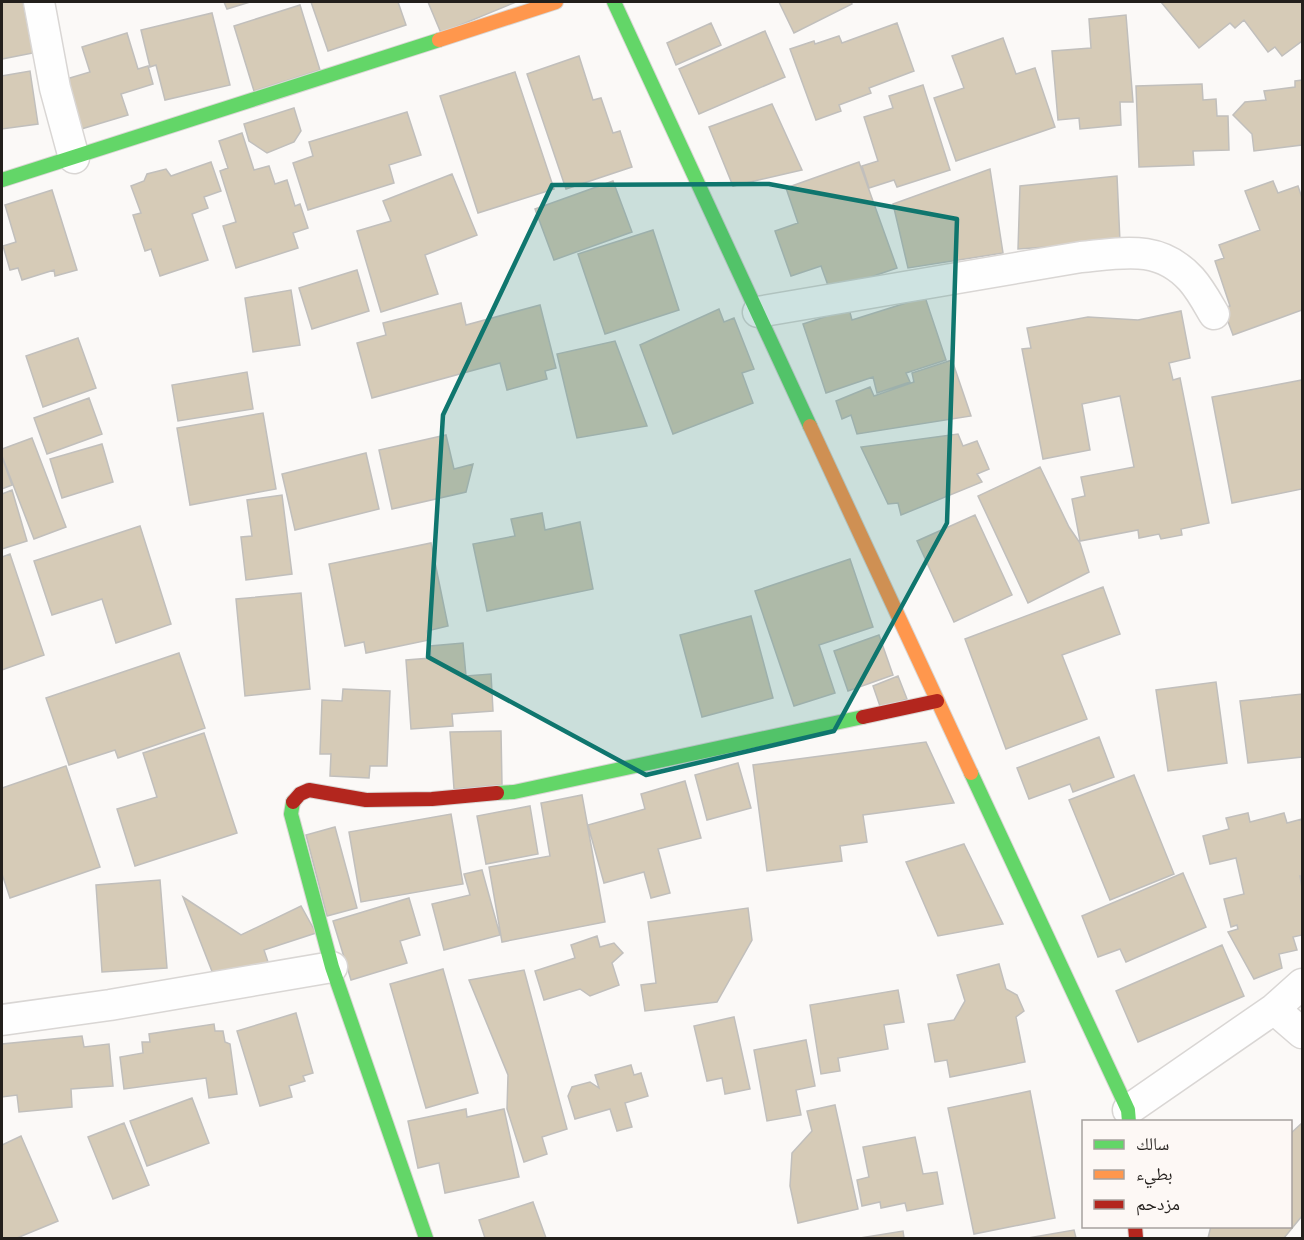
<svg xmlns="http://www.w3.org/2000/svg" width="1304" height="1240" viewBox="0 0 1304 1240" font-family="Raleway,'Noto Naskh Arabic',sans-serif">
<rect width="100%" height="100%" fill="#fbf9f7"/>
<!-- building -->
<path fill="#d6cbb7" stroke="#c1bfbc" stroke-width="1.5" d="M2 2H23L33 53 2 59Z
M224 2H250L227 9Z
M311 2H398L406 25 328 51Z
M428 2H516L441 33Z
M779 2H851L852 4 794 33Z
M1161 2H1302V41L1282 56 1275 47 1268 52 1244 20 1235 28 1230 23 1199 48Z
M300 5 320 70 254 91 234 26Z
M212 13 230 85 165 100 156 65 150 67 141 30Z
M1126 15 1133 102H1120L1121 125 1080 129 1079 118 1058 120 1052 51 1091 48 1089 19Z
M711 23 721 45 676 65 667 43Z
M897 23 914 71 869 88 871 93 839 105 841 111 816 120 790 49 814 41 815 44 839 36 842 43Z
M765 31 785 77 699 114 679 69Z
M127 33 138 69 148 66 153 84 121 94 128 115 78 130 63 80 90 72 82 47Z
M1003 38 1016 74 1035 68 1055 127 956 161 934 98 964 88 952 56Z
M579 56 593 100 601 98 613 133 620 131 632 167 566 189 527 74Z
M30 71 38 124 2 129V76Z
M515 72 554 189 478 213 440 96Z
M1302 80V145L1254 151 1252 134 1233 115 1245 102 1266 100 1264 91 1295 87V81Z
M1202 84 1203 100 1216 99 1217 116H1228L1229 150 1193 151 1194 165 1139 167 1136 86Z
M923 85 950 170 897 187 894 180 869 188 862 166 878 161 864 117 893 108 889 96Z
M772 104 802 170 733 186 709 127Z
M294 108 301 131 294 142 267 153 249 141 244 124Z
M407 112 421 155 389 165 394 183 308 210 293 163 313 156 309 142Z
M242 133 254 170 269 166 275 184 287 180 295 206 300 204 308 228 293 233 298 248 236 268 223 226 236 222 220 171 228 168 219 141Z
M211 162 221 191 204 197 208 208 192 214 208 260 160 276 151 249 145 251 133 215 141 213 131 186 144 181 147 174 166 169 171 176Z
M859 162 897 268 830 291 821 266 791 276 775 231 798 223 786 188Z
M990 169 1003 253 908 268 893 204Z
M452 174 477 235 425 255 438 294 381 312 357 231 391 221 383 201Z
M1117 176 1120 242 1018 249 1020 186Z
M613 181 632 232 554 260 535 209Z
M1273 181 1278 193 1298 186 1302 198V310L1233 335 1223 308 1230 306 1215 261 1224 258 1219 245 1260 230 1245 191Z
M52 190 77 270 55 276 54 270 22 280 18 268 10 270 3 246 16 242 5 205Z
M653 230 679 310 605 334 578 254Z
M357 270 369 311 312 329 299 288Z
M291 290 300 345 253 352 245 298Z
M925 297 946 360 906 373 910 382 877 393 873 377 826 393 803 324 849 309 852 320Z
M461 303 466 325 540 305 556 368 545 371 547 379 507 390 500 363 372 398 357 343 386 335 383 323Z
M719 309 724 322 734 318 754 369 742 373 753 403 673 434 640 345Z
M1181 311 1190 358 1169 363 1173 380 1180 378 1209 523 1181 529 1182 535 1161 539 1159 534 1139 538 1138 530 1080 541 1072 499 1085 496 1081 477 1134 467 1120 396 1082 404 1090 450 1043 459 1022 349 1031 348 1027 328 1088 317 1138 320Z
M78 338 96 388 43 407 26 356Z
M615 341 647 426 577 438 557 354Z
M952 360 971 416 857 434 851 415 842 419 836 401 870 387 874 396 914 382 912 373Z
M247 372 253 409 178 421 172 385Z
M1302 380V489L1232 503 1212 397Z
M89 398 102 434 47 454 34 418Z
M263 413 276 489 190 505 177 428Z
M958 434 963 446 977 441 989 469 977 474 982 482 901 515 898 503 888 504 861 447Z
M446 435 454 469 473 464 466 492 392 509 379 450Z
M32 438 66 527 34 539 2 456V449Z
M102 444 113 482 62 498 50 459Z
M366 453 379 509 295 530 282 474Z
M2 457 12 485 2 489Z
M1040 467 1069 527 1080 543 1089 572 1028 603 978 496Z
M12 490 27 541 2 549V494Z
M282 495 292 574 246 580 241 537 252 536 247 500Z
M542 513 545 530 580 522 593 589 487 611 473 544 515 536 511 519Z
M975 515 1012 595 954 622 917 541Z
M140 526 171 624 116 643 102 599 52 615 34 561Z
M431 543 448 626 427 631 429 640 366 653 364 642 345 646 329 564Z
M10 554 44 655 2 670V557Z
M850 559 873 627 819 645 835 693 794 706 755 591Z
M1103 587 1120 634 1062 655 1087 719 1006 749 965 639Z
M301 593 310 689 245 696 236 599Z
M751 616 773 698 702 717 680 635Z
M879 635 893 675 848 691 834 651Z
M463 643 466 676 491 674 493 711 452 714 453 726 411 729 406 660 431 658 430 646Z
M179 653 205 728 118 758 115 750 69 765 46 698Z
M898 676 907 699 881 709 873 686Z
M1216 682 1227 763 1168 771 1156 690Z
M343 689 390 691 387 766H370L369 778 330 776 331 754H320L322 700 342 701Z
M1302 694V757L1248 763 1240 701Z
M501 731 502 785 454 789 450 732Z
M204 733 237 833 135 866 117 809 157 797 143 753Z
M1099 737 1114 777 1073 792 1070 784 1029 799 1017 768Z
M926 742 954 803 863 815 867 842 840 846 842 861 767 871 753 765Z
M738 763 751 808 707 820 695 775Z
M66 766 100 867 10 898 2 874V788Z
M1134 775 1174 874 1110 900 1069 800Z
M685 781 701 838 658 849 670 893 651 898 644 872 604 883 588 825 645 809 641 794Z
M582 795 605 922 502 942 489 867 550 856 541 803Z
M530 806 538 854 486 864 477 816Z
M1248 813 1250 822 1284 813 1287 823 1302 819V876H1300L1302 888V935L1293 937 1297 950 1279 954 1282 968 1254 979 1228 932 1238 929 1237 925 1231 927 1224 899 1244 894 1236 858 1210 864 1203 836 1229 829 1226 818Z
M451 814 463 884 361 902 349 832Z
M335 827 357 908 327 916 306 835Z
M964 844 1003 924 938 936 906 862Z
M482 870 500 935 444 950 432 904 470 895 464 874Z
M1183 873 1206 927 1126 962 1120 949 1098 957 1082 916Z
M160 880 167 968 102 972 96 885Z
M183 897 241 935 301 906 316 933 264 950 268 962 215 979Z
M409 898 420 935 400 941 407 963 351 980 333 921Z
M748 908 752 940 717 1002 645 1011 641 985 656 983 648 922Z
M597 936 600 947 614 943 623 953 612 963 619 985 590 996 580 989 544 1000 535 971 575 958 571 945Z
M1222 945 1244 996 1138 1042 1116 991Z
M999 964 1006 989 1017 995 1024 1011 1016 1017 1025 1062 950 1077 947 1060 935 1062 928 1024 954 1020 965 1001 957 975Z
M443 969 478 1093 426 1108 390 984Z
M524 970 567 1129 542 1137 547 1154 524 1162 507 1109 508 1075 469 980Z
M898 990 904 1022 884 1025 888 1049 838 1058 840 1071 821 1074 810 1005Z
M296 1013 313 1073 303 1076 305 1081 289 1086 292 1097 260 1106 237 1031Z
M734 1017 750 1089 725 1094 722 1078 707 1081 694 1026Z
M214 1024 215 1031H223L225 1042 230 1044 237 1094 209 1098 206 1078 124 1089 120 1057 143 1053 142 1042H150L149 1034Z
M82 1036 84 1047 109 1044 113 1086 71 1089 72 1107 19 1112 17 1095 2 1097V1044Z
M806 1040 815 1086 796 1090 801 1115 767 1121 754 1050Z
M631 1065 634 1075 641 1073 648 1096 625 1103 632 1127 617 1131 610 1109 575 1119 568 1096 572 1087 590 1082 599 1088 595 1075Z
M1030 1091 1055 1218 974 1234 948 1108Z
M192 1098 209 1143 147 1166 130 1121Z
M835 1105 858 1209 798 1223 790 1186 792 1153 812 1131 807 1111Z
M466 1109 467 1117 504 1109 519 1177 445 1193 439 1163 418 1168 408 1121Z
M124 1123 149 1185 113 1199 88 1137Z
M1302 1123V1216L1284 1238H1208L1211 1226H1290V1134Z
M21 1136 58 1221 17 1238H2V1145Z
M915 1137 923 1174 937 1172 943 1204 907 1211 905 1203 881 1208 880 1202 862 1206 857 1180 869 1177 863 1147Z
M533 1202 546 1238H485L479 1220Z
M1074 1230 1076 1238H1028Z
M903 1231 904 1238H860Z"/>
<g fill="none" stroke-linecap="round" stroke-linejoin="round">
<defs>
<path id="street" d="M39 2 55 88 74 158
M758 312 1081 257C1123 253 1159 244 1191 279 1200 289 1207 302 1214 314
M1274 1009 1302 1033
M2 1020 110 1005 332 967
M1128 1110 1274 1009 1302 984"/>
<path id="fast" d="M614 2 810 426
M2 180 439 40
M971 773 1128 1110 1129 1122
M497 793 514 792 863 717
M293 802 291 814 332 967 426 1238"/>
<path id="slow" d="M439 40 556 2
M810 426 971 773"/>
<path id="jam" d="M863 717 937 701
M293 802 300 794 309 790 366 800 432 799 497 793
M1135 1226 1136 1238"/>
</defs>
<!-- street casing -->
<use href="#street" stroke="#d9d6d4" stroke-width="33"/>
<!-- fast casing -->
<use href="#fast" stroke="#d9d6d4" stroke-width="16"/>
<!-- slow casing -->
<use href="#slow" stroke="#d9d6d4" stroke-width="16"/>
<!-- jam casing -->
<use href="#jam" stroke="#d9d6d4" stroke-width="16"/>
<!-- street -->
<use href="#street" stroke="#fefefe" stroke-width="30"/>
<!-- fast -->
<use href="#fast" stroke="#63d668" stroke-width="14"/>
<!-- slow -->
<use href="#slow" stroke="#ff974d" stroke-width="14"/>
<!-- jam -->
<use href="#jam" stroke="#b3261e" stroke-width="14"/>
</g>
<!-- marked area -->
<path fill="#0f766e" fill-opacity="0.2" stroke="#0f766e" stroke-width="4.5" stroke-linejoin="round" d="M769 184 957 219 947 523 834 731 646 775 428 657 443 415 552 185Z"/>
<!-- border -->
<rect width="1304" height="1240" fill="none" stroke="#231f1c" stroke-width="6"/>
<!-- legend -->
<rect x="1082" y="1120" width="210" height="108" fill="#fdf8f5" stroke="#a6a19e" stroke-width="1.5"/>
<rect x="1094" y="1140" width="30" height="9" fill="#63d668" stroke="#a6a19e" stroke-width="1.5"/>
<text x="1136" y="1150" font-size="18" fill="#231f1c">سالك</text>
<rect x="1094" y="1170" width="30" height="9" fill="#ff974d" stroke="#a6a19e" stroke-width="1.5"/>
<text x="1136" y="1180" font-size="18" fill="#231f1c">بطيء</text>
<rect x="1094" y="1200" width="30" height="9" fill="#b3261e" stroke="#a6a19e" stroke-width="1.5"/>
<text x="1136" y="1210" font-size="18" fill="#231f1c">مزدحم</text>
</svg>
